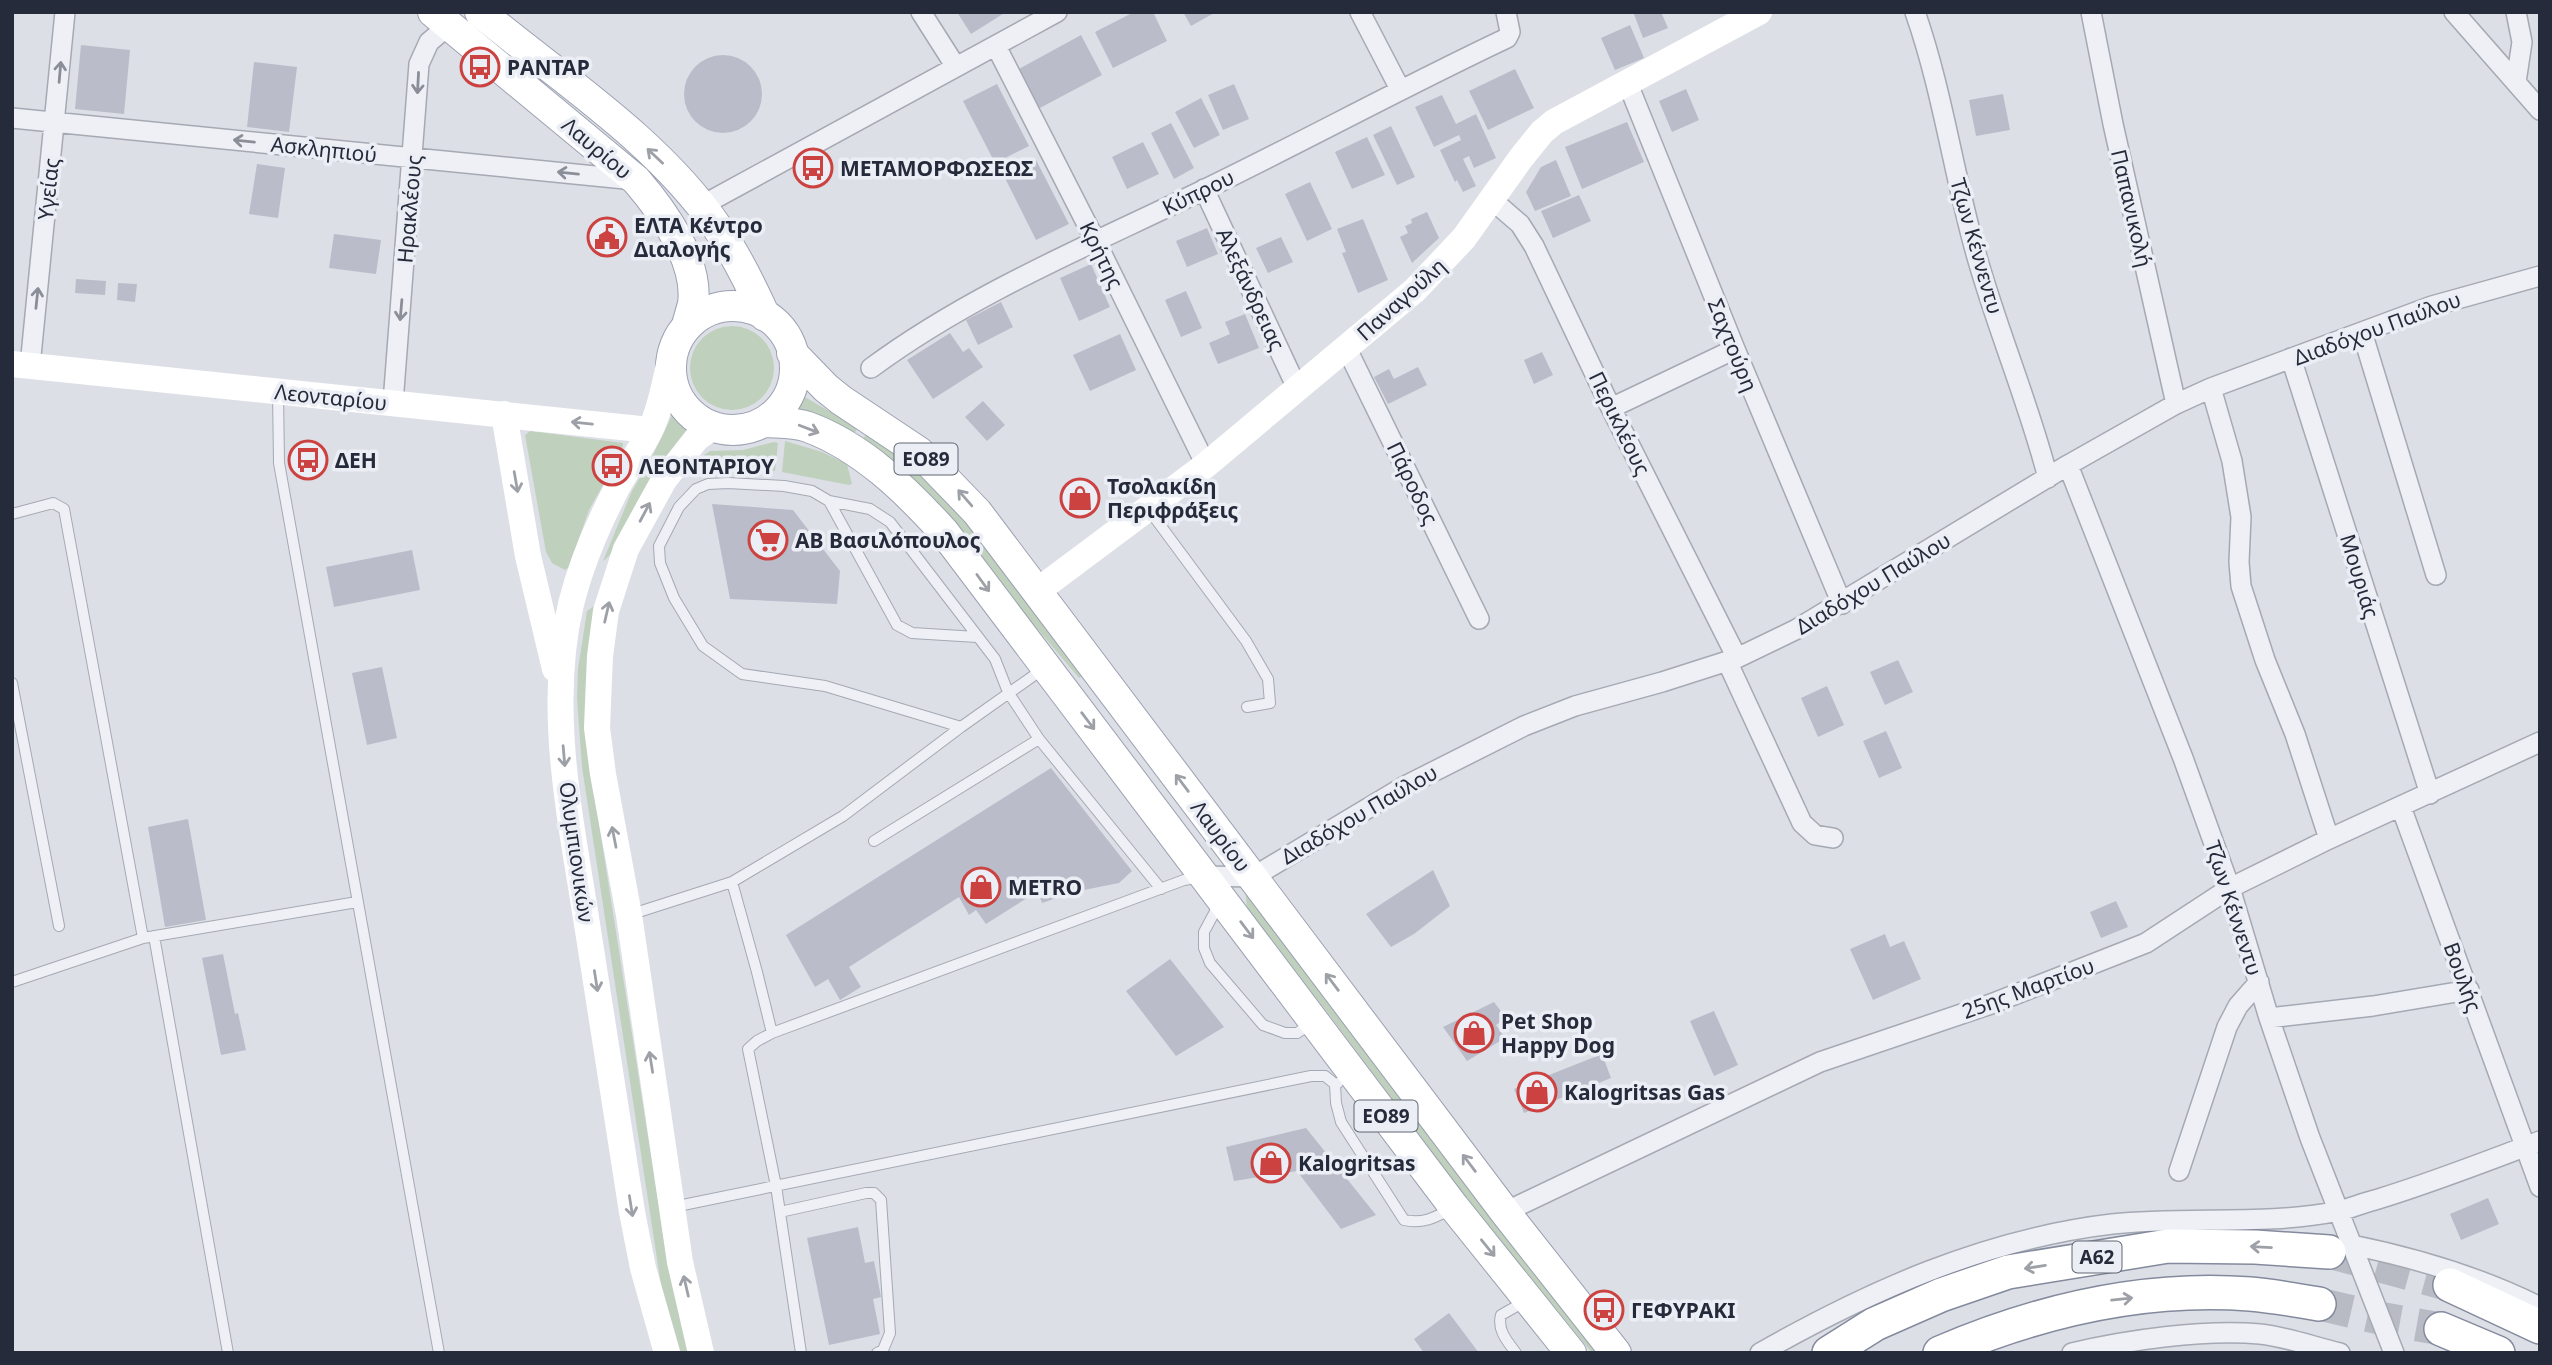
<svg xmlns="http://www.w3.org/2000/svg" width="2552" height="1365" viewBox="0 0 2552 1365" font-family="'Noto Sans',sans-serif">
<rect width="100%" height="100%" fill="#dcdfe6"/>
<!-- green -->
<path fill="#bfd0bd" d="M690 368a42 42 0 1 1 84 0a42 42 0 1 1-84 0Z
M803 396 858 428 852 436 796 410Z
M673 413 690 429C672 450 655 470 641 495 629 515 623 547 603 561L632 491 652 457Z
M530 431 623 443 622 451 589 510 569 567 565 570 552 563 546 552 525 435Z
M868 431 900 453 956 508 1082 676 1079 678 1029 619 929 494 894 461 862 441Z
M785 441 822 452 847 464 852 484 849 485 782 472Z
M774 442 778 443 775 471 696 467 704 455 710 451 743 450Z
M597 604 590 766 665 1245 690 1353H681L661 1285 582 767 577 698 578 669 587 611Z
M1245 888 1604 1353H1592L1473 1207 1331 1017 1247 910Z"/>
<!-- building -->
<path fill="#babdc9" d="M957 12H1006L971 34Z
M1134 12H1153L1167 41 1113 68 1095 32Z
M1183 12H1216L1191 26Z
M1639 12H1661L1668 28 1643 38 1634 14Z
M1630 25 1644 58 1615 70 1601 38Z
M1081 35 1102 75 1038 109 1017 70Z
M81 45 130 50 124 114 75 109Z
M684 94a39 39 0 1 1 78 0a39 39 0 1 1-78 0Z
M254 62 297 67 289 132 247 127Z
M1515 69 1534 108 1488 130 1469 91Z
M997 84 1029 146 995 163 963 101Z
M1234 84 1249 119 1223 130 1208 95Z
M1686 89 1699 120 1672 132 1659 101Z
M2003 94 2010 130 1976 136 1969 100Z
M1442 95 1456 124 1476 114 1496 158 1474 168 1469 156 1463 159 1476 186 1463 192 1457 180 1455 182 1440 150 1461 140 1459 135 1434 147 1415 107Z
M1201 98 1220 135 1194 148 1175 112Z
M1627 122 1644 162 1582 189 1565 147Z
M1171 123 1194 168 1174 179 1151 133Z
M1391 126 1415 177 1397 185 1373 135Z
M1367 137 1385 175 1352 189 1335 152Z
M1143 142 1159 174 1127 189 1112 157Z
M1036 160 1069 224 1036 240 1004 176Z
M1556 160 1571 196 1535 211 1526 192 1541 167Z
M257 164 285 168 278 218 249 214Z
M1310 182 1332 229 1307 241 1285 194Z
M1579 195 1591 221 1553 238 1541 211Z
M1427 212 1439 238 1412 263 1400 237 1408 233 1405 226 1412 223 1411 219Z
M1363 219 1388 280 1358 293 1342 253 1346 252 1337 229Z
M1207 228 1218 254 1187 267 1176 241Z
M334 234 381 240 376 274 329 268Z
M1281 237 1293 262 1268 273 1256 248Z
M1091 264 1110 307 1079 321 1060 278Z
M76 279 106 281 105 295 75 293Z
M118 283 137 284 135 302 117 300Z
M1186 291 1202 328 1181 337 1165 300Z
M1001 302 1013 327 978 345 966 320Z
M1245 314 1259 348 1218 364 1209 343 1230 334 1225 322Z
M950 333 963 352 969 348 983 367 933 399 907 360Z
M1120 334 1136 370 1090 391 1073 355Z
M1542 352 1553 375 1534 384 1524 360Z
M1418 367 1427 385 1388 404 1374 377 1389 369 1394 379Z
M983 401 1005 425 987 441 965 417Z
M712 504 793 510 840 571 837 604 730 599Z
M412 550 420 590 334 607 326 567Z
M1898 660 1913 692 1885 705 1870 672Z
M382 667 397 738 367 745 352 673Z
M1827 686 1844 725 1818 737 1801 698Z
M1886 731 1902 768 1879 778 1863 741Z
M1051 768 1132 871 1119 883 1074 892 1042 903 1038 891 986 924 976 910 969 915 959 897 849 967 861 987 840 1000 828 979 815 987 786 935Z
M188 819 206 920 165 927 148 827Z
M1433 870 1450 906 1414 934 1391 947 1366 914Z
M2116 901 2128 927 2101 938 2090 912Z
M1885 934 1890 947 1904 941 1921 979 1873 1000 1850 949Z
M223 954 235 1014 238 1013 246 1050 221 1055 202 958Z
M1170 959 1224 1027 1176 1056 1126 991Z
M1494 1002 1506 1018 1496 1025 1505 1038 1467 1061 1443 1027Z
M1714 1011 1738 1065 1714 1076 1690 1021Z
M1602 1054 1611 1078 1524 1113 1514 1089Z
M1306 1128 1327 1154 1376 1215 1341 1229 1297 1171 1234 1181 1226 1147Z
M2488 1198 2499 1224 2461 1240 2450 1214Z
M858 1227 865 1263 874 1261 881 1297 873 1299 880 1334 829 1345 807 1238Z
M1449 1313 1479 1353H1424L1414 1339Z"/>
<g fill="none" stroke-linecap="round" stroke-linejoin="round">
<!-- highway-tunnel -->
<path stroke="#b8bbc4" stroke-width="33" stroke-dasharray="33 17" stroke-linecap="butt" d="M2329 1252 2450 1285
M2319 1304 2379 1318 2441 1329"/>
<defs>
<path id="lane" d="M278 392 279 463 439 1353
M829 501 897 625 912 633 977 637
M1149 510 1246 641 1268 679 1270 703 1247 707
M12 514 53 503 64 509 143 938
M12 683 59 926
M961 727 825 686 742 674 703 646 674 598 660 563 659 546 679 507 696 489 708 484 728 483 784 486 812 491 829 501 870 509 890 522 995 659 1008 692 1039 739 1161 889
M874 841 1039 739
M732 882 757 972 772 1033 757 1041 748 1049 776 1186 801 1353
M1219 904 1204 932V948L1210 963 1263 1025 1285 1033H1297L1312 1023
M629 915 732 882 843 816 961 727 1043 669
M154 936 228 1353
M12 982 143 938 357 902
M772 1033 1184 880 1201 877
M1338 1083 1335 1084 1336 1103 1341 1122 1404 1220C1423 1224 1434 1218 1451 1209
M673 1207 1311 1076H1325L1335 1084
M780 1212 866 1193H874L881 1200 890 1333 883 1350 877 1353
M1516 1353C1507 1341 1497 1330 1501 1315L1524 1302"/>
<path id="street" d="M921 12 956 67
M1360 12 1400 89
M1915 12C1942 89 1953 171 1975 250 1996 327 2028 400 2048 478
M2091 12 2113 124 2176 404
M2454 12 2540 110
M2516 12 2522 42 2516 82
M996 46 1096 242 1206 465
M1628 84 1735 349 1842 604
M12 118 635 180
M1204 189 1297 388
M1491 199 1520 224 1534 246 1611 408 1737 658
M701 206 1057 12
M2362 332 2436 575
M1346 347 1479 619
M2291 358 2430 794
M30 366 65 12
M871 368C970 295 1083 248 1193 195 1299 144 1401 88 1507 38L1510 32 1506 12
M2211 388 2232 461 2241 517 2239 562 2241 586 2265 660 2295 734 2329 839
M393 403 419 64 429 42 448 26
M1611 408 1735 349
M2068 465 2183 758 2230 888 2269 1018 2310 1138 2394 1353
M1727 661 1802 823 1815 835 1833 838
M2401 807 2540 1187
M1205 876 1253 877 1405 786 1524 726 1575 706 1662 682 1737 658 1797 629 2068 465 2176 404 2211 388 2432 306 2540 276
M2269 1018 2373 1006 2469 990
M2179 1171 2227 1027 2238 1006 2259 982
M1505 1212 1820 1062 1991 1004 2146 943 2230 888 2329 839 2540 742
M2352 1245C2416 1258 2482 1278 2540 1307
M1760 1353C1869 1291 1985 1239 2112 1224 2187 1216 2265 1226 2339 1211 2351 1208 2363 1203 2375 1200 2431 1183 2485 1162 2540 1141
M2072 1353C2127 1340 2204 1329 2260 1334 2287 1337 2314 1347 2340 1353"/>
<path id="primary" d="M433 12 636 180C662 210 699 261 693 304 691 311 689 318 687 325
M480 12C561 79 657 140 717 227 736 255 751 285 765 316
M671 368a62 62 0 1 1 124 0a62 62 0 1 1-124 0Z
M792 353 826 388 841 400 919 452 977 512 1505 1212 1616 1353
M765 422C779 423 794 422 808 427 862 447 906 490 944 532L1454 1207 1571 1353"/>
<path id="highway" d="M2450 1285 2540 1327
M2441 1329 2498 1353
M1829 1353 1875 1324 1941 1295 2008 1272 2168 1246 2255 1247 2329 1252
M1940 1353C2038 1311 2143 1286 2250 1294 2273 1296 2296 1300 2319 1304"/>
</defs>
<!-- lane casing -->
<use href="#lane" stroke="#a5a9b3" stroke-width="12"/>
<!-- street casing -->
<use href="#street" stroke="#a5a9b3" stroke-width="22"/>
<!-- primary casing -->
<use href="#primary" stroke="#9ca1b2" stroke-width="32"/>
<!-- highway casing -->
<use href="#highway" stroke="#848a9d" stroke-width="36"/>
<!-- lane -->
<use href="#lane" stroke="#eff0f5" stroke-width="10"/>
<!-- street -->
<use href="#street" stroke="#eff0f5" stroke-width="19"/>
<!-- secondary -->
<path stroke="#fff" stroke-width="26" d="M12 364 650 430
M504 414 528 556 555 669
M1036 592 1206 465 1415 290 1464 238 1521 158 1542 132 1554 122 1759 12
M667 1353 643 1268 632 1212C617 1116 602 1020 587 924 571 820 546 709 571 604 581 564 599 522 618 486 628 468 640 450 650 431 660 410 664 387 669 365
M701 1353 680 1262 629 915 603 774 597 728 598 703 600 656 606 611 626 549 664 480 697 438 713 427"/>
<!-- primary -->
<use href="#primary" stroke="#fff" stroke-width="30"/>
<!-- highway -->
<use href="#highway" stroke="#fff" stroke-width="33"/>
</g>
<!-- one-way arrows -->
<defs><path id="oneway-shaft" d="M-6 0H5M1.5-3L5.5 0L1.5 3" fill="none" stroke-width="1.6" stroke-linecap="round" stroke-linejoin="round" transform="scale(1.75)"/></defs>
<g stroke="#8a8e98">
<use href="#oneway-shaft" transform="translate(60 72) rotate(-85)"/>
<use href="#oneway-shaft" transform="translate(418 83) rotate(93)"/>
<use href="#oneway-shaft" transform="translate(244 141) rotate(-174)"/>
<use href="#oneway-shaft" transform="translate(568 173) rotate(-174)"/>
<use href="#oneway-shaft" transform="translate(37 298) rotate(-84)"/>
<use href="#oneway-shaft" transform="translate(401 310) rotate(95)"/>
</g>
<g stroke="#9da0a7">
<use href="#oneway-shaft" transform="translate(655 156) rotate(-137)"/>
<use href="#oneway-shaft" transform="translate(582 423) rotate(-174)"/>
<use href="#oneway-shaft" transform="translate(809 429) rotate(21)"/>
<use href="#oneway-shaft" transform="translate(516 482) rotate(80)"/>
<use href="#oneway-shaft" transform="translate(965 498) rotate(-131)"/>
<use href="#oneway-shaft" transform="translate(645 512) rotate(-62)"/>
<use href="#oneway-shaft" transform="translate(983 583) rotate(54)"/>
<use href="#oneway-shaft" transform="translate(607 612) rotate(-77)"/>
<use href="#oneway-shaft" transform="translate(1088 721) rotate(53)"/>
<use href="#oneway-shaft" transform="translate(564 756) rotate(85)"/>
<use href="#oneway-shaft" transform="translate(1182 783) rotate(-127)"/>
<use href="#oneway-shaft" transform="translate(614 837) rotate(-101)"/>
<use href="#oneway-shaft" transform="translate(1247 930) rotate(53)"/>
<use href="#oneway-shaft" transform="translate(596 981) rotate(81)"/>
<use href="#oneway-shaft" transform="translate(1332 982) rotate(-127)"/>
<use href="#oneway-shaft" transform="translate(651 1062) rotate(-99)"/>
<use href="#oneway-shaft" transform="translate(1469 1163) rotate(-127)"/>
<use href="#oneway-shaft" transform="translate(631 1206) rotate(81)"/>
<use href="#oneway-shaft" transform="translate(2261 1247) rotate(-177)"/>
<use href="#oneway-shaft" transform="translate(1488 1248) rotate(51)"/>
<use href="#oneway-shaft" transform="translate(2035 1267) rotate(171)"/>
<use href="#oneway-shaft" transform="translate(686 1286) rotate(-103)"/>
<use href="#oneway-shaft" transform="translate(2122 1299) rotate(-6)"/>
</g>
<!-- icons -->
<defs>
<symbol id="bus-ring" viewBox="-11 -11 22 22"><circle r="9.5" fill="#ebeef4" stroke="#cc4240" stroke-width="1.5"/><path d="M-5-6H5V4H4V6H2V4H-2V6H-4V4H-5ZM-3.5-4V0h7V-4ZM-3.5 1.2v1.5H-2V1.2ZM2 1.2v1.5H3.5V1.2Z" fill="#cc4240"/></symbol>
<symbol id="civic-ring" viewBox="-11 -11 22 22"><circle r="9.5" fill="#ebeef4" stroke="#cc4240" stroke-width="1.5"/><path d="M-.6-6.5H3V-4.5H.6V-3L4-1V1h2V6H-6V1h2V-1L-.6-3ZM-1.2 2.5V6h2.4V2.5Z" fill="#cc4240"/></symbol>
<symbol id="shop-ring" viewBox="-11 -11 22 22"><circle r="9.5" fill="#ebeef4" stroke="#cc4240" stroke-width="1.5"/><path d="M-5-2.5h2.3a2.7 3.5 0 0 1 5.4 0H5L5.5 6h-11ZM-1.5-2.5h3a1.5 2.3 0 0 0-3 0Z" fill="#cc4240"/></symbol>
<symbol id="supermarket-ring" viewBox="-11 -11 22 22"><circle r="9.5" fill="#ebeef4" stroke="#cc4240" stroke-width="1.5"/><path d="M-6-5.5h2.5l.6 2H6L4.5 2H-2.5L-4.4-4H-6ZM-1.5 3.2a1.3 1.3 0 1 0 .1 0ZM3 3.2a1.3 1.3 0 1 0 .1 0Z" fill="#cc4240"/></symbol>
</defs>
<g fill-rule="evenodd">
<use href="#bus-ring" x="458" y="45" width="44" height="44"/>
<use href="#bus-ring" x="791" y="146" width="44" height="44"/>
<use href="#civic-ring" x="585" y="215" width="44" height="44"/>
<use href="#bus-ring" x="286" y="438" width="44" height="44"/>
<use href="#bus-ring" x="590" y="444" width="44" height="44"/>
<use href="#shop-ring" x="1058" y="476" width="44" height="44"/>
<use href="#supermarket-ring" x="746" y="518" width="44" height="44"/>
<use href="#shop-ring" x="959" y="865" width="44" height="44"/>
<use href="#shop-ring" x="1452" y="1011" width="44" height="44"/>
<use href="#shop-ring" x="1515" y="1070" width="44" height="44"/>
<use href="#shop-ring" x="1249" y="1141" width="44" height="44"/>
<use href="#bus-ring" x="1582" y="1288" width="44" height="44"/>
</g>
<g text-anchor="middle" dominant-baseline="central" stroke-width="7" stroke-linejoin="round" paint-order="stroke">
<!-- shield labels -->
<g fill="#ebeef4" stroke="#616673" stroke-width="2">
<rect x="894.5" y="443.5" width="63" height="31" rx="5"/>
<rect x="1354.5" y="1100.5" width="63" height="31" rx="5"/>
<rect x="2072.5" y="1241.5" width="49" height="31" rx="5"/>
</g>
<g font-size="19" font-weight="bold" fill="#262b3c">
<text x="926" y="459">ΕΟ89</text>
<text x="1386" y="1116">ΕΟ89</text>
<text x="2097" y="1257">Α62</text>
</g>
<!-- poi labels -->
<g font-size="21" font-weight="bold" fill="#262b3c" stroke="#ebeef4" text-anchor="start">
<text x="507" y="67">ΡΑΝΤΑΡ</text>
<text x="840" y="168">ΜΕΤΑΜΟΡΦΩΣΕΩΣ</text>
<text x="634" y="225">ΕΛΤΑ Κέντρο<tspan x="634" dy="24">Διαλογής</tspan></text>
<text x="335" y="460">ΔΕΗ</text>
<text x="639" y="466">ΛΕΟΝΤΑΡΙΟΥ</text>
<text x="1107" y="486">Τσολακίδη<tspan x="1107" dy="24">Περιφράξεις</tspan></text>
<text x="795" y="540">ΑΒ Βασιλόπουλος</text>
<text x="1008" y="887">METRO</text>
<text x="1501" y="1021">Pet Shop<tspan x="1501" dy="24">Happy Dog</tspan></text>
<text x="1564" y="1092">Kalogritsas Gas</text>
<text x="1298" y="1163">Kalogritsas</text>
<text x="1631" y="1310">ΓΕΦΥΡΑΚΙ</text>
</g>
<!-- street labels -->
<g font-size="21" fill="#262b3c" stroke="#ebeef4">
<text transform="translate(597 148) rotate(40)">Λαυρίου</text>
<text transform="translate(324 149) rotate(6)">Ασκληπιού</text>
<text transform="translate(48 189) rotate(-84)">Υγείας</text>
<text transform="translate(1198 192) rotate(-26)">Κύπρου</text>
<text transform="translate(2132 208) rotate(77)">Παπανικολή</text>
<text transform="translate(409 209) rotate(-85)">Ηρακλέους</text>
<text transform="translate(1977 246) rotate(74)">Τζων Κέννεντυ</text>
<text transform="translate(1102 255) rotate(64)">Κρήτης</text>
<text transform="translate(1251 289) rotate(65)">Αλεξάνδρειας</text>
<text transform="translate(1401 299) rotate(-42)">Παναγούλη</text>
<text transform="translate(2377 328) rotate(-20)">Διαδόχου Παύλου</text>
<text transform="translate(1733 345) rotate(68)">Σαχτούρη</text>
<text transform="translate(331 397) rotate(6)">Λεονταρίου</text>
<text transform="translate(1620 423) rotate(64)">Περικλέους</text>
<text transform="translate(1413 483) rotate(64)">Πάροδος</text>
<text transform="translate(2360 576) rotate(73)">Μουριάς</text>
<text transform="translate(1873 583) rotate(-31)">Διαδόχου Παύλου</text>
<text transform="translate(1359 814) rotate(-30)">Διαδόχου Παύλου</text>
<text transform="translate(1221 836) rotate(53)">Λαυρίου</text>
<text transform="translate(577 852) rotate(82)">Ολυμπιονικών</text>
<text transform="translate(2234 908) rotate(72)">Τζων Κέννεντυ</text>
<text transform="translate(2463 977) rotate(70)">Βουλής</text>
<text transform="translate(2028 988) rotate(-20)">25ης Μαρτίου</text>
</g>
</g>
<!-- border -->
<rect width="2552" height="1365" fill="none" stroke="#262b3c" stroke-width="28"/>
</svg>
